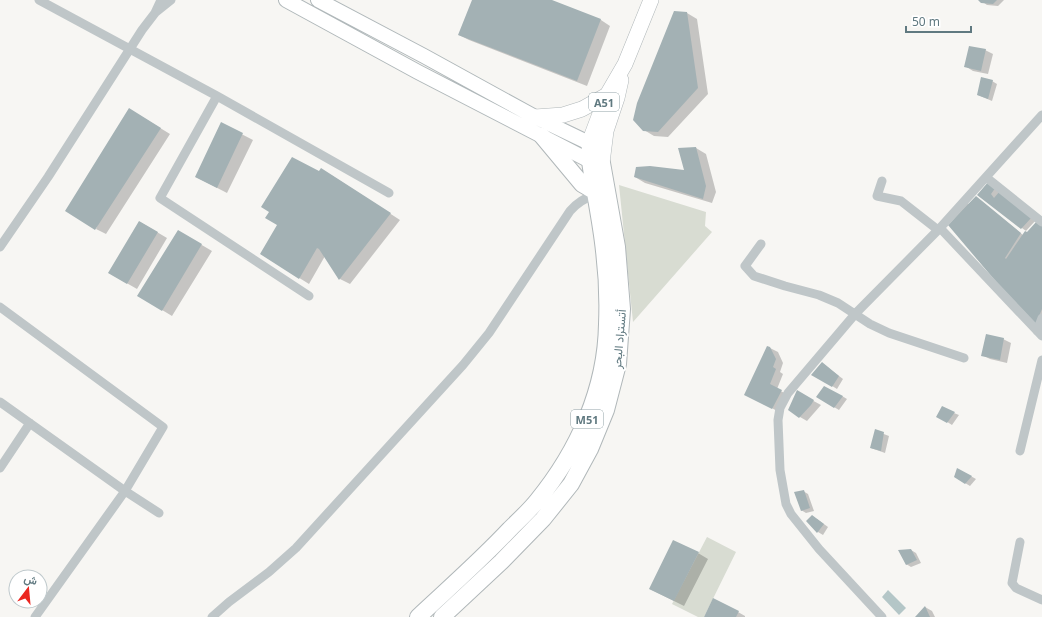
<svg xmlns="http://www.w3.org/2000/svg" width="1042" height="617" viewBox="0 0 1042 617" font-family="'Noto Sans',Vazirmatn,sans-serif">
<rect width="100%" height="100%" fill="#f7f6f3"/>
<!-- green -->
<path fill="#d8dcd2" d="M619 185 706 212 705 226 712 232 633 322Z
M707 537 736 552 704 617H698L672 604Z"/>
<!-- water -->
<path fill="#b4c6c7" d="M888 590 906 608 899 615 882 597Z"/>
<!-- shadow -->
<path fill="#0003" d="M473 0H550L601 20 610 26 587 86 469 40 459 35Z
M980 0H1004L998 6 987 5Z
M687 13 697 19 708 94 668 137 654 136 644 130Z
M985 50 993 54 988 74 973 71 965 66Z
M992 81 997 84 992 101 978 95Z
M139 115 170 134 106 234 96 229Z
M222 124 253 140 227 193 196 177Z
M696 148 706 154 716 192 712 203 645 183 635 177 685 171Z
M331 175 400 220 350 284 340 279 325 256 309 284 261 254Z
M989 183 1036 220 1025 232 1027 233 1042 225V327L949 225 967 203 969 204 980 200 1023 235 1026 231 978 195Z
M140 222 167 238 137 289 109 273Z
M178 231 212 251 172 316 139 296Z
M1003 339 1011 343 1007 363 990 359 982 355Z
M770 348 778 352 783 363 780 372 783 374 777 389 788 395 777 411 752 397Z
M822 363 843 379 837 389 813 374Z
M797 392 821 405 807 421 800 417Z
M842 396 847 399 839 410 817 397Z
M954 413 959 415 952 425 938 416Z
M876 431 889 436 885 453 871 448Z
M958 469 976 479 970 486 955 477Z
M803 491 808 494 814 511 806 513 801 510Z
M817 519 828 527 823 535 818 532 807 521Z
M911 550 916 553 921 563 911 567 906 564Z
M698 553 708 559 684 606 650 589Z
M925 607 932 611 935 617H916Z
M738 612 745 616V617H705Z"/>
<!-- building -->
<path fill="#a3b1b4" d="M472 0H552L601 19 577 81 458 35Z
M978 0H997L993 4 981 3Z
M674 11 687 12 698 88 658 132 643 131 633 120 637 103Z
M969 46 986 49 981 71 964 67Z
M981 77 993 80 988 99 977 95Z
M129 108 161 128 95 230 65 211Z
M221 122 243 133 217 188 195 177Z
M696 147 706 186 703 199 634 177 636 167 650 166 684 170 678 148Z
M292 157 319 171 321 168 391 213 339 280 319 249 317 248 299 279 260 254 277 225 265 218 269 212 261 207Z
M989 181 996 187 991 194 994 198 1000 191 1032 217 1021 229 977 195Z
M976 196 1021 233 1005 258 1006 259 1025 231 1027 232 1037 221 1042 225V309L1036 324 998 284 948 225Z
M139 221 158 232 127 284 108 273Z
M178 230 202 244 162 311 137 296Z
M986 334 1004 338 1000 360 981 356Z
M767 346 770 347 776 359 773 367 776 369 770 384 782 390 772 409 744 395Z
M822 362 839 376 832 387 811 375Z
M824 386 843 396 834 408 816 397Z
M797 390 814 400 811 405 799 418 788 410Z
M942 406 955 412 947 423 936 417Z
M875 429 884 432 881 451 870 448Z
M957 468 972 476 965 484 954 477Z
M804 490 810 508 801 511 794 492Z
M812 515 824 524 817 533 806 521Z
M673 540 699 552 674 601 649 589Z
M911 549 917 560 906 565 898 550Z
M713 598 739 611 736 617H704Z
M925 606 930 617H915Z"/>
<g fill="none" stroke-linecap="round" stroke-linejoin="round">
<defs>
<path id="primary" d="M286 0 418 72 590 161 600 163
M318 0 424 56 535 117 589 143 601 145"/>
<path id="trunk" d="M535 117 563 115 582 109 607 95
M590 161 589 143 607 95 625 64 651 0
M602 163 606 131 617 98 621 80"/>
<path id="motorway" d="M542 136 582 184 594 191
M418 617C449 588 481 560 510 529 519 520 529 511 537 501 578 451 606 389 607 324 608 300 607 275 604 251 601 221 594 191 590 161
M442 617 501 562 543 519 571 484 590 449 606 410 618 364 622 309 617 247 602 163"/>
</defs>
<!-- primary casing -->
<use href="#primary" stroke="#b0b8ba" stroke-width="16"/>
<!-- trunk casing -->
<use href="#trunk" stroke="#b0b7b9" stroke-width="16"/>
<!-- motorway casing -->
<use href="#motorway" stroke="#b0b7b9" stroke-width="18"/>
<!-- minor -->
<path stroke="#bfc6c8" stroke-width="9" d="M39 0 217 96 389 193
M156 12 171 0
M217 96 160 198 309 296
M987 178 1042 222
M882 181 877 196 901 201 938 230
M940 228 1042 336
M761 244 745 266 754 276 785 286 819 295 838 303 870 324 889 333 964 358
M0 247 48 177 142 30 155 13 161 0
M0 307 163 427 125 491 35 617
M1037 331 1042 318
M0 402 125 491 159 513
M1020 451 1042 360
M0 468 30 423
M1020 542 1012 583 1016 588 1042 600
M212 617 229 602 269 572 296 548 463 365 489 333 570 211C578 202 584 199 594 195
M882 617 819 549 791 514 786 504 780 470 778 420 780 408 788 393 856 313 940 228 1042 115"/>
<!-- primary -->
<use href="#primary" stroke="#fff" stroke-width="14"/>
<!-- trunk -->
<use href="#trunk" stroke="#fff" stroke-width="15"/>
<!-- motorway -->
<use href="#motorway" stroke="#fff" stroke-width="16"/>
</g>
<g text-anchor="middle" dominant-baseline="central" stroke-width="4" stroke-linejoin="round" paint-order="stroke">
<!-- shield labels -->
<g fill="#fff" stroke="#90a1a6" stroke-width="1">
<rect x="589" y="93" width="30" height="18" rx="3"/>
<rect x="571" y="410" width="32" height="18" rx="3"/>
</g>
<g font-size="11" font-weight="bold" fill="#607980">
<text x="604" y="102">A51</text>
<text x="587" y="419">M51</text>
</g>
<!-- street labels -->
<g font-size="12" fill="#607980" stroke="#fff">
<text transform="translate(619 339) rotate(-85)">أتستراد البحر</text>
</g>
</g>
<!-- north arrow -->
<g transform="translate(28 589) rotate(16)"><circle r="19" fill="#ffffff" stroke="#bfc9cc"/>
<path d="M0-3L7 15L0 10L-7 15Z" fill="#eb2620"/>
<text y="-6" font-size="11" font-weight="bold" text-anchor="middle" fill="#607980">ش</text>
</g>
<!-- scale -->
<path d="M906 26v6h65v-6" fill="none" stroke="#607980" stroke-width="2"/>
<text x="912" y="26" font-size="12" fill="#607980" stroke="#ffffff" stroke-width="3" paint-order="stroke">50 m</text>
</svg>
